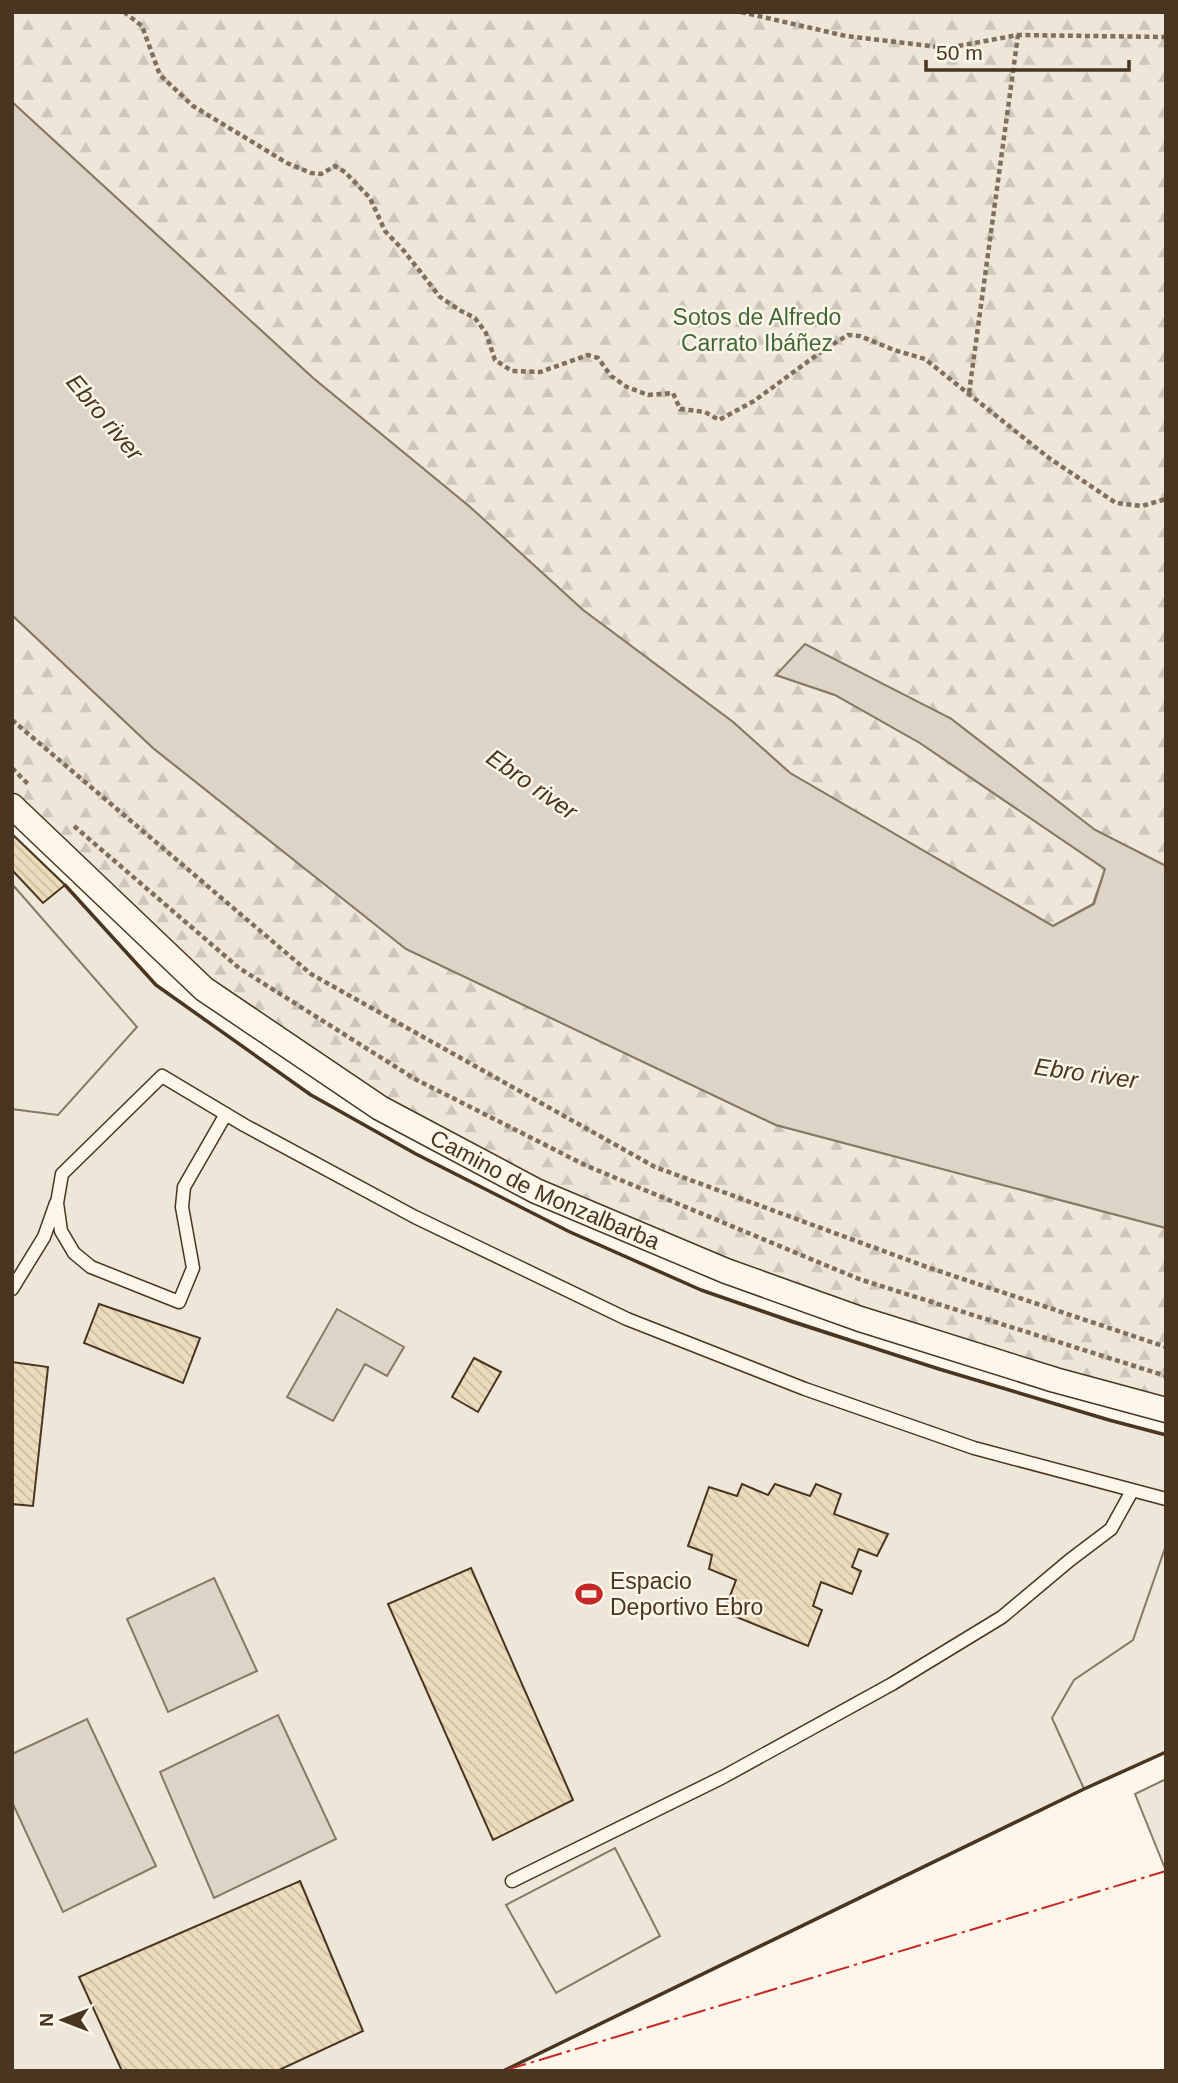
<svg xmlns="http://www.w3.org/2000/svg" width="1178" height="2083" viewBox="0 0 1178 2083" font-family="Helvetica,sans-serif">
<defs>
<pattern id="forest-firs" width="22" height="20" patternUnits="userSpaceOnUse" patternTransform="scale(1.75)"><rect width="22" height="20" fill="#ede6d9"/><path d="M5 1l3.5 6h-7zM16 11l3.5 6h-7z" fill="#cdc6ba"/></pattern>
<pattern id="building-back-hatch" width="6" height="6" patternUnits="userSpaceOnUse" patternTransform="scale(1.75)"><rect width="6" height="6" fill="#ecdcbc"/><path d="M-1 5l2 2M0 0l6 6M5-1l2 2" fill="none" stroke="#ccbda1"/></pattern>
</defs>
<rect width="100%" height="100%" fill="#fbf6e9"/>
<!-- forest -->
<path fill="url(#forest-firs)" stroke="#887966" stroke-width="2" d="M12 12H1166V866L1095 830 950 718 776 675 835 695 920 743 1105 869 1093 904 1053 926 790 773 733 722 583 610 470 507 313 378 12 102Z
M12 615 153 748 406 949 776 1125 1166 1228V1409L1055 1380 536 1191 204 989 12 806Z"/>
<!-- pitch -->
<path fill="#ede6d9" stroke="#887966" stroke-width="2" d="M12 834 65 885 156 985 311 1095 416 1154 570 1232 701 1290 939 1369 1109 1420 1166 1435V1752L1084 1789 503 2071H12Z"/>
<!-- parking -->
<path fill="#ede7d9" stroke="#887966" stroke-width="2" d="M12 884 137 1027 58 1115 12 1109Z
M1166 1545V1752L1084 1789 1052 1718 1074 1680 1133 1640Z
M1166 1779V1871L1135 1794Z
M615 1848 660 1936 556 1993 506 1905Z"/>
<!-- water -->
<path fill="#dcd4c6" stroke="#887966" stroke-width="2" d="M12 102 313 378 470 507 583 610 733 722 790 773 1053 926 1094 904 1105 869 920 743 835 695 776 675 805 644 950 718 1095 830 1166 866V1228L776 1125 406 949 153 748 12 615Z
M337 1309 404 1347 387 1376 365 1364 333 1421 287 1397Z
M214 1578 257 1671 168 1712 127 1619Z
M278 1715 336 1839 214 1898 160 1772Z
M87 1719 156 1866 63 1912 12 1802V1754Z"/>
<!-- building -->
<path fill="url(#building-back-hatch)" stroke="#4a3520" stroke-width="2" d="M12 834 65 885 43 903 12 870Z
M99 1304 200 1338 183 1383 84 1343Z
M474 1358 501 1372 478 1412 452 1397Z
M12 1362 48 1367 33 1506 12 1504Z
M742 1484 768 1495 775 1484 810 1496 816 1484 841 1494 834 1514 888 1534 877 1556 859 1549 852 1567 861 1571 852 1594 821 1582 813 1606 822 1610 808 1646 724 1612 736 1580 709 1569 712 1555 688 1546 709 1487 737 1496Z
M471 1568 573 1800 493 1840 388 1604Z
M300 1881 363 2031 277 2071H122L79 1977Z"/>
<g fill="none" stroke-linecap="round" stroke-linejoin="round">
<defs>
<path id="service" d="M226 1114 184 1187 182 1207 193 1268 179 1302 91 1267 74 1253 61 1231 57 1203 62 1174 162 1076 244 1125 415 1217 627 1319 805 1389 974 1448 1166 1499
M12 1289 44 1237 56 1203
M512 1881 723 1777 892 1684 1002 1617 1070 1560 1111 1529 1132 1491"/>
<g id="minor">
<path id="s1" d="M12 806 204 989 380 1108 536 1191 726 1271 860 1319 1055 1380 1166 1410"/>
</g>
</defs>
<!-- service casing -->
<use href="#service" stroke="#4a3520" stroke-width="15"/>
<!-- minor casing -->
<use href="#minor" stroke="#4a3520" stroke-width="27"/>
<!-- path -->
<path stroke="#7f6f5c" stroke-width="4.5" stroke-dasharray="5 3.5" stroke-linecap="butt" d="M124 12 142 26 160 75 193 106 287 163 311 173 321 174 335 166 345 172 370 198 385 231 404 251 440 297 461 311 475 318 486 333 495 360 512 371 540 372 588 355 598 358 611 376 627 387 648 395 673 393 680 409 705 412 719 420 754 401 825 349 848 335 860 336 894 350 925 359 1049 458 1116 503 1142 506 1166 499
M741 12 846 36 947 48 1018 35 1166 37
M969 393 1018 35
M12 720 311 974 655 1167 927 1267 1166 1347
M12 768 29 785
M74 826 239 968 415 1079 587 1166 859 1279 1166 1376"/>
<!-- service -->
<use href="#service" stroke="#fbf6e9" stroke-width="12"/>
<!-- minor -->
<use href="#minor" stroke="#fbf6e9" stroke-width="24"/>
<!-- wall -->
<path stroke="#4a3520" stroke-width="3.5" d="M65 885 156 985 311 1095 416 1154 570 1232 701 1290 793 1322 939 1369 1109 1420 1166 1435
M503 2071 1084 1789 1166 1752"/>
<!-- power -->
<path stroke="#c62828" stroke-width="2" stroke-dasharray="24 5 3.5 5" stroke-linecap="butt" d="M503 2071 1166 1871"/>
</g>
<!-- icons -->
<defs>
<symbol id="stadium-bare" viewBox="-9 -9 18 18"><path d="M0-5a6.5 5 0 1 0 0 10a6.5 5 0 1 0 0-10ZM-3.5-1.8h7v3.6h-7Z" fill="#c62828" stroke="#fbf6e9" stroke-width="2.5" paint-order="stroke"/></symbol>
</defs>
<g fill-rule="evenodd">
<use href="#stadium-bare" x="570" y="1575" width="38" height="38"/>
</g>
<g text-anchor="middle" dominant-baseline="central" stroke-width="5" stroke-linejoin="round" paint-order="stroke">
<!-- park labels -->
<g font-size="23" fill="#436837" stroke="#fbf6e9">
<text x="757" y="317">Sotos de Alfredo<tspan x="757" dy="26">Carrato Ibáñez</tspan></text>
</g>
<!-- street labels -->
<g font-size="23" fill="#4a3520" stroke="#fbf6e9">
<text stroke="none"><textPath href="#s1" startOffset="662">Camino de Monzalbarba</textPath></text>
</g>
<!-- poi labels -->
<g font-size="23" fill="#4a3520" stroke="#fbf6e9" text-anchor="start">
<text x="610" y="1581">Espacio<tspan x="610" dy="26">Deportivo Ebro</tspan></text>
</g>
<!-- water labels -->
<g font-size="24" font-style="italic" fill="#4a3520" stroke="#fbf6e9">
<text transform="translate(105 417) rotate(50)">Ebro river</text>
<text transform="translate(532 784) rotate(35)">Ebro river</text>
<text transform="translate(1086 1073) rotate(8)">Ebro river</text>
</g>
</g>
<!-- border -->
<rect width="1178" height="2083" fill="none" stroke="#4a3520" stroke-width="28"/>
<!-- north arrow -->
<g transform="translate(63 2020) rotate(270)" stroke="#fbf6e9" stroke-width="5" paint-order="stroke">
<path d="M0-5L12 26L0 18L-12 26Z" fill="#4a3520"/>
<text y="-10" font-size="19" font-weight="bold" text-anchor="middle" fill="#4a3520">N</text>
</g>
<!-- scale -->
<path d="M926 60v10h203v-10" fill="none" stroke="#4a3520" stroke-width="3.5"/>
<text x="936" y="60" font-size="21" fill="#4a3520" stroke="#fbf6e9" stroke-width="5" paint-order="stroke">50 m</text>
</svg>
